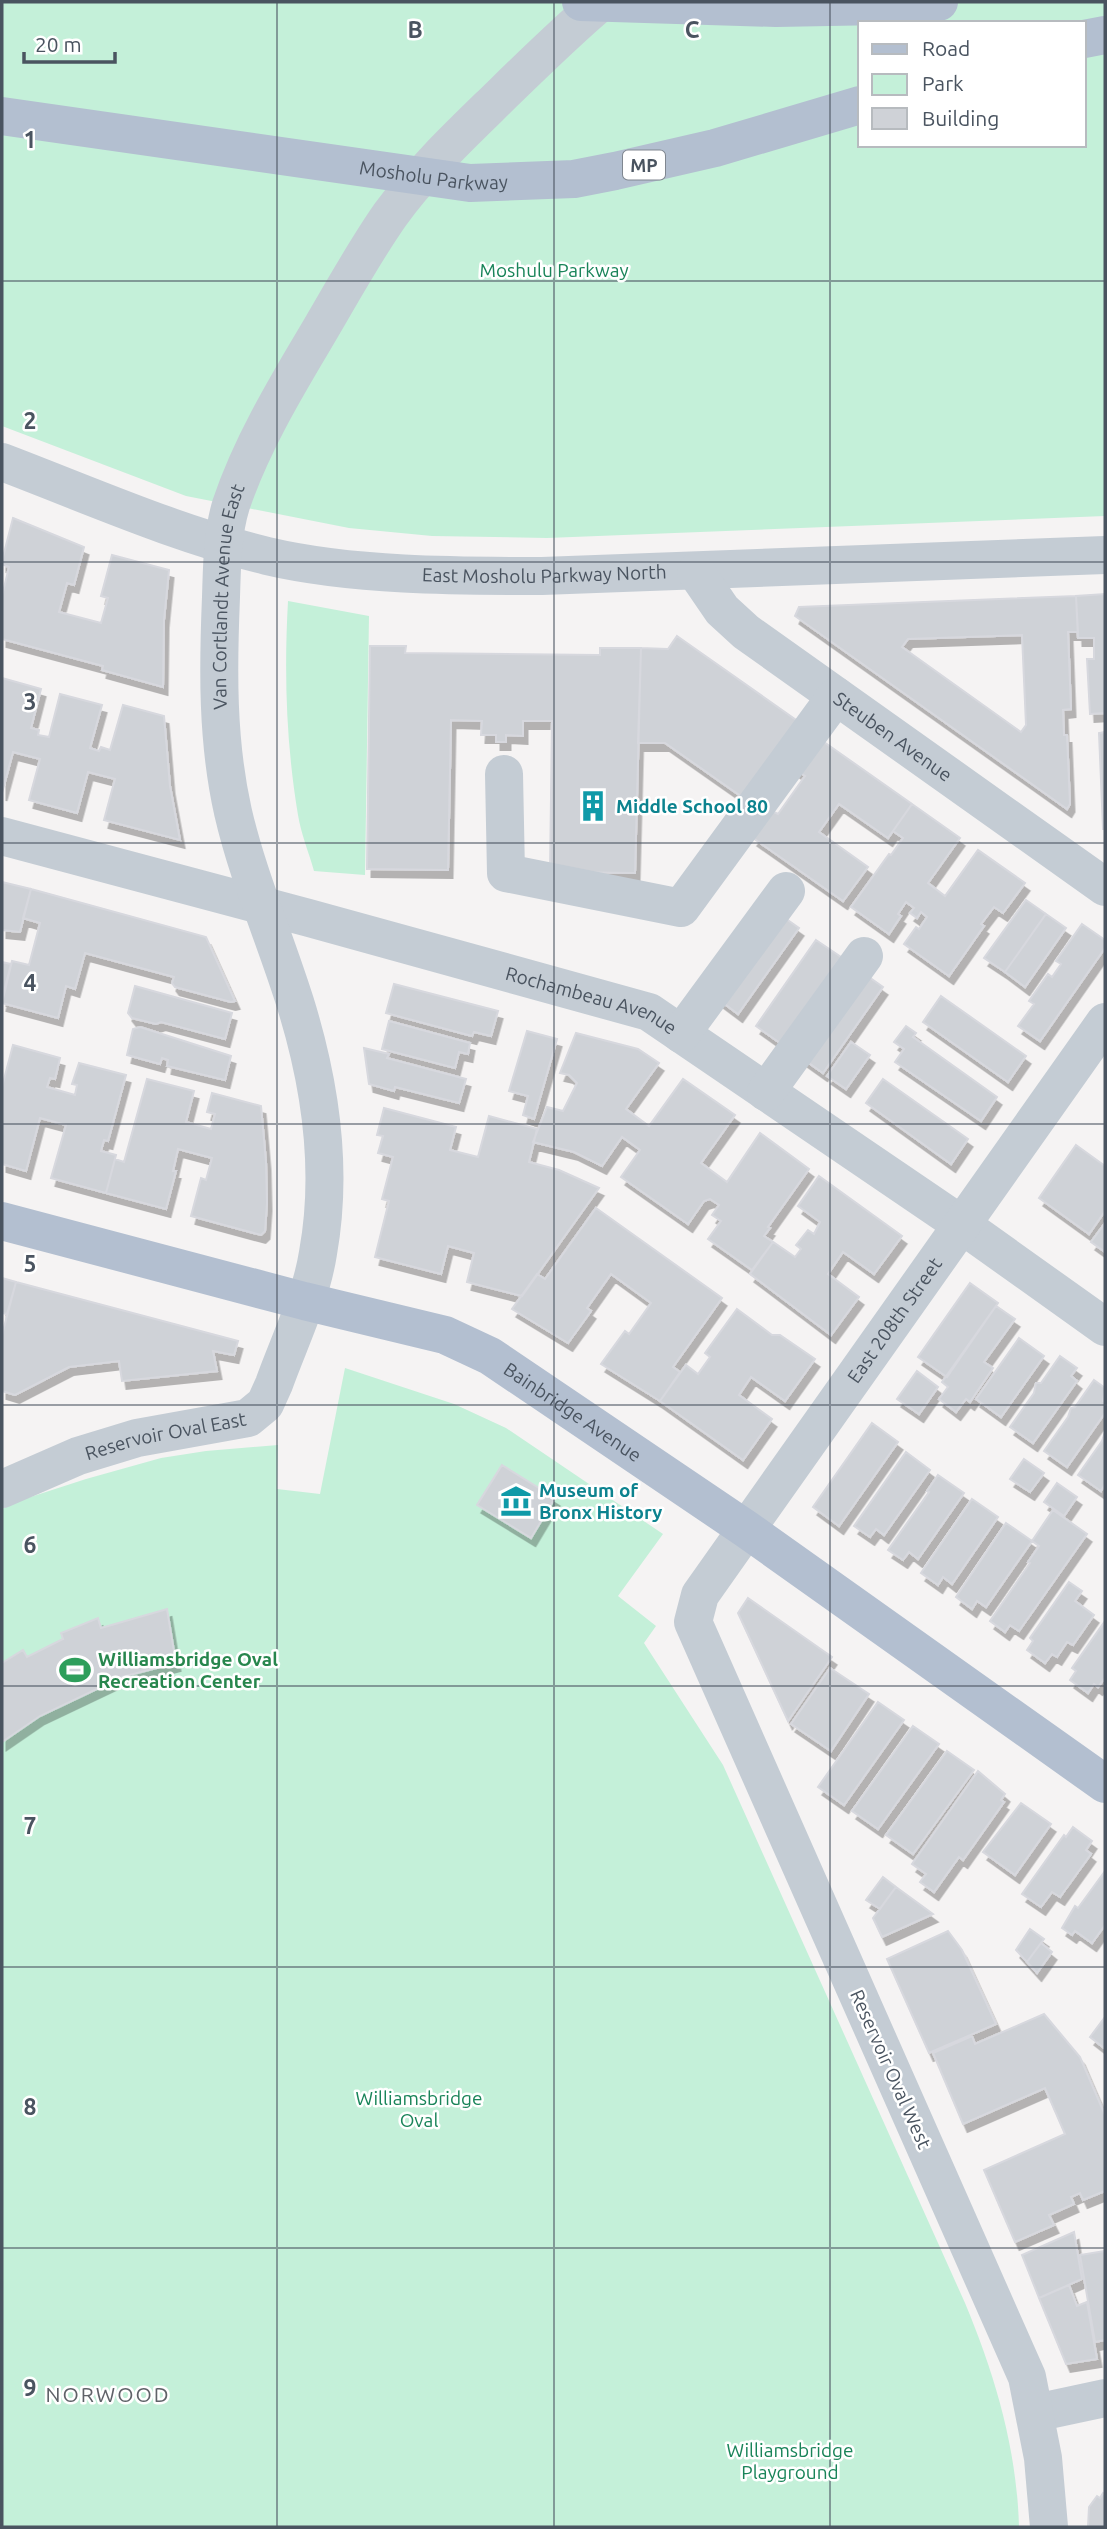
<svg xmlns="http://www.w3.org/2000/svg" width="1107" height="2529" viewBox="0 0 1107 2529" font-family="Ubuntu,sans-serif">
<defs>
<filter id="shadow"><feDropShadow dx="4.5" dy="8" stdDeviation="0" flood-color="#0004"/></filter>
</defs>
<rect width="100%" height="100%" fill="#f5f3f3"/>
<!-- green -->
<path fill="#c4f0d9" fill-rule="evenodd" d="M2 2H1105V516L547 538 432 536 349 528 186 496 2 426ZM860 23H1084V145H860Z
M288 601 369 616 365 875 314 871C309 853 301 834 298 815 286 743 284 673 288 601Z
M345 1368 454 1404 506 1428 663 1534 618 1596 656 1626 644 1643 723 1765 965 2303C995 2375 1017 2449 1019 2527H2V1509L15 1502 86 1479 161 1458 206 1451 278 1445 277 1489 320 1494Z"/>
<!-- building -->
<path fill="#cfd2d7" stroke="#d7d8de" stroke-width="2" fill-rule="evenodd" filter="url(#shadow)" d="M13 518 84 547 74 585 67 583 59 612 101 623 108 598 101 596 112 555 169 570 164 620 163 687 102 670 103 666 2 639V596L9 567 2 564V561Z
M1105 594V713L1090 714 1087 659H1094V638H1078L1076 596Z
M1076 596 1078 632H1068L1071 709 1063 710 1064 735H1067L1070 804 1067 809 795 616 799 607ZM1022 635 1026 725 1021 732 902 647 908 639Z
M677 636 799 722 745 799 665 743H638L641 648 668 649Z
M370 646H406L405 653 600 655V648H641L635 873 550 872 552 721H523V736L506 735V742H496V735H481L482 721 451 720 448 870 367 869Z
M2 678 41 689 31 728 39 730 38 735 49 737 60 694 102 705 90 748 99 751 101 747 110 750 123 705 164 716 170 786 180 840 104 820 115 779 88 772 77 813 29 800 40 759 13 752 2 793Z
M1105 732V829H1103L1099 733Z
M814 735 912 804 888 838 839 804 819 832 868 867 843 901 753 838 772 811 778 814 805 776 791 767Z
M912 804 960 838 928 883 945 896 978 850 1025 883 1003 913 994 907 981 924 984 926 949 976 904 944 916 927 919 929 927 917 921 912 917 918 910 913 914 908 906 902 898 914 901 916 889 934 851 907 889 854 891 855 903 838 893 831Z
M2 882 31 889 20 932 2 930Z
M31 889 206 937 235 1001 231 1002 175 987 172 983 174 977 85 953 75 989 66 986 58 1018 2 1003 12 961 29 965 40 923 23 918Z
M1026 900 1046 914 1005 972 984 958Z
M775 911 799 928 738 1014 714 996Z
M1046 914 1066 928 1025 987 1005 972Z
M1082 924 1105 940V948L1040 1041 1018 1026 1034 1004 1029 1001 1048 974 1052 977 1061 964 1056 961Z
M816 940 841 957 780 1043 756 1026Z
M2 962 11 964 2 999Z
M859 970 883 987 823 1073 799 1056Z
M394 984 498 1011 491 1036 474 1032 472 1036 386 1013Z
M135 986 232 1013 225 1039 161 1022 156 1024 132 1018 128 1013Z
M941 996 1026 1056 1008 1082 923 1022Z
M389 1021 470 1043 468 1054 459 1052 455 1068 382 1049Z
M906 1026 916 1033 913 1037 997 1097 981 1121 895 1062 904 1049 894 1042Z
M140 1027 231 1056 225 1080 167 1066 168 1060 162 1058 160 1064 127 1055 133 1029Z
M527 1031 557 1039 534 1119 523 1115 528 1096 509 1091Z
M576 1033 638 1049 659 1063 626 1109 649 1126 683 1079 735 1115 701 1163 727 1182 760 1133 809 1169 768 1227 770 1228 764 1236 773 1242 752 1270 708 1239 721 1221 712 1215 719 1205 710 1199 704 1201 688 1224 621 1177 640 1150 622 1137 602 1166 574 1152 533 1142 547 1107 563 1111 577 1083 569 1075 560 1073Z
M851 1042 870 1055 846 1089 827 1076Z
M13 1045 60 1058 55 1079 50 1078 47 1087 75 1095 77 1085 72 1084 79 1063 126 1075 108 1141 104 1140 101 1151 116 1155 106 1193 51 1178 66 1125 40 1118 26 1171 2 1164V1087Z
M364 1048 389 1054 387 1058 466 1079 459 1103 395 1087 394 1091 369 1084Z
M147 1079 194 1091 186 1122 211 1129 215 1114 207 1112 212 1093 261 1106 266 1162 267 1203 265 1231 261 1235 191 1216 201 1178 206 1180 212 1158 178 1149 173 1171H176L166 1209 106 1193 115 1159 124 1162Z
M883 1079 968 1139 951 1164 866 1103Z
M384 1108 456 1127 450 1150 478 1157 489 1116 537 1129 529 1162 559 1170 599 1188 522 1296 467 1282 474 1253 448 1246 441 1274 375 1257 389 1201 382 1199 393 1157 378 1153 383 1136 377 1135Z
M1076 1145 1105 1166V1211L1089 1234 1039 1198Z
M819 1176 902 1236 874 1274 843 1252 828 1274 859 1297 831 1335 750 1274 773 1242 795 1257 801 1249 796 1245 808 1230 814 1234 820 1222 798 1206Z
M596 1208 722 1298 673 1367 680 1372 660 1401 601 1364 625 1331 629 1334 651 1303 611 1274 587 1308 591 1311 568 1343 512 1309 537 1274 545 1279Z
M1105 1223V1252L1091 1242Z
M2 1278 16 1282 7 1314 2 1313Z
M16 1282 238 1341 234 1355 213 1351 217 1371 122 1381 119 1361 69 1367 15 1395 2 1391V1335Z
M970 1283 998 1303 947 1377 918 1357Z
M996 1306 1015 1319 984 1362 993 1368 970 1402 966 1399 956 1412 939 1399 948 1387 942 1382Z
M737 1309 772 1335H780L815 1359 785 1401 751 1377 739 1395 772 1419 743 1460 660 1401 686 1365 698 1374 710 1357 705 1353Z
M1019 1338 1044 1356 1001 1417 976 1399Z
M1060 1356 1077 1368 1071 1376 1077 1381 1033 1443 1010 1427 1034 1393 1036 1383H1041Z
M917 1371 938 1387 919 1414 897 1399Z
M1094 1380 1105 1388 1103 1401 1105 1402V1413L1067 1467 1044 1451 1068 1417 1071 1408 1075 1407Z
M872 1423 898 1442 839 1526 813 1507Z
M1105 1432V1484L1101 1491 1078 1475 1102 1441Z
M906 1452 930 1470 884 1535 876 1529 870 1537 854 1526Z
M1024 1459 1044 1473 1030 1492 1010 1479Z
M502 1465 555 1498 531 1538 477 1505Z
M938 1475 964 1493 918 1559 909 1552 903 1560 888 1550 929 1492 927 1491Z
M1057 1483 1077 1497 1064 1516 1044 1502Z
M972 1499 998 1517 952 1584 943 1577 938 1585 921 1573Z
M1053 1510 1087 1534 1019 1631 1010 1625 1005 1632 990 1621 1030 1563 1028 1562 1039 1546 1032 1541Z
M1006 1523 1032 1541 986 1607 977 1601 972 1609 956 1597Z
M1069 1582 1082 1591 1075 1601 1094 1615 1073 1645 1067 1642 1057 1657 1052 1654 1045 1663 1027 1650 1033 1641 1030 1638Z
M748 1598 832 1657 788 1721 738 1613Z
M167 1609 176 1663 122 1677 40 1716 2 1742V1663L23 1650 27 1657 63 1639 61 1633 98 1618 101 1628Z
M1105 1621V1678L1098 1687 1094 1684 1088 1693 1070 1680 1076 1671 1072 1668Z
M830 1668 869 1694 831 1751 791 1724Z
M878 1702 904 1720 844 1805 818 1787Z
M913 1726 939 1744 878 1829 852 1811Z
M947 1751 974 1770 913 1854 886 1835Z
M978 1771 1005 1794 1001 1800 1004 1802 963 1860 959 1857 934 1892 920 1882 926 1874 912 1864Z
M1021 1803 1051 1824 1015 1875 983 1852Z
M1073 1827 1092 1841 1086 1850 1091 1854 1060 1897 1052 1892 1041 1907 1022 1894 1064 1835 1066 1837Z
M1105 1871V1925L1092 1943 1075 1931 1072 1935 1062 1928 1075 1906 1078 1908Z
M883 1877 896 1887 880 1909 866 1900Z
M896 1887 933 1914 882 1937 873 1918Z
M1030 1929 1044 1939 1027 1962 1016 1950Z
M948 1931 962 1950 996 2024 929 2053 887 1959Z
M1041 1943 1052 1952 1037 1973 1027 1962Z
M1044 2014 1080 2057 1105 2115V2191L1083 2200 1080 2193 1071 2197 1074 2204 1049 2215 1054 2225 1015 2242 984 2170 1065 2134 1045 2088 963 2124 933 2053 972 2036 975 2044Z
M1105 2017V2046L1104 2048 1090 2037Z
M1074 2232 1082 2279 1039 2298 1022 2255Z
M1105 2251V2340L1095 2342 1080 2255Z
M1069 2285 1077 2306 1087 2302 1097 2359 1066 2364 1039 2298Z
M1103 2493 1105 2495V2527H1088L1089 2507 1097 2496 1100 2498Z"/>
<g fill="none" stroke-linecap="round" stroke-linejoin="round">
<!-- minor -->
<g stroke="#c4ccd4" stroke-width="38">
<path id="s1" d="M2 462C89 495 176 534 267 556 352 576 455 576 542 576L1105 555"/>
<path id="s2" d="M696 572 722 610 746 632 1105 887"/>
<path d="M504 774 506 873 681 908 836 696"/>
<path id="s3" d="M2 836 309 918 649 1012 962 1225 1105 1327"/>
<path d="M681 1034 786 891"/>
<path d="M766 1092 864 956"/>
<path id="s4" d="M2 1489 78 1456 137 1438 248 1418 265 1404 274 1384C289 1342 311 1298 318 1253 333 1170 320 1082 295 1002 275 938 248 877 233 812 217 741 218 669 221 597 222 567 222 534 231 505 250 448 283 392 314 340 339 298 362 255 390 215 419 175 454 141 489 107 526 71 562 35 601 2"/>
<path d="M1035 2413 1105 2398"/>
<path id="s5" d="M1049 2527 1043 2458 1027 2377 693 1622 700 1595 1105 1022"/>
</g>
<!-- major -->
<g stroke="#b3bfd0" stroke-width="38">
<path d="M581 2 776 8 882 6 939 2"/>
<path d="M1084 39 1105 35"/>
<path id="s6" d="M2 116 470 183 574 179 615 171 715 148 860 105"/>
<path id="s7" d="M2 1221 304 1301 445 1335 490 1356 746 1529 1105 1784"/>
</g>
</g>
<!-- grid -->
<path fill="none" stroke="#4a5460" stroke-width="2" stroke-opacity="0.55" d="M277 2V2527M554 2V2527M830 2V2527M2 281H1105M2 562H1105M2 843H1105M2 1124H1105M2 1405H1105M2 1686H1105M2 1967H1105M2 2248H1105"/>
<!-- icons -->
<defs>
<symbol id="building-bare" viewBox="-9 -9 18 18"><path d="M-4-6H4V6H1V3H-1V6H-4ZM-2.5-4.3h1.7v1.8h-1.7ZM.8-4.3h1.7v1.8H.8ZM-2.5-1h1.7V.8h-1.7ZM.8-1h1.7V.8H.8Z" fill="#0f9aa8" stroke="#fff" stroke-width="2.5" paint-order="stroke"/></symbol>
<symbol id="museum-bare" viewBox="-9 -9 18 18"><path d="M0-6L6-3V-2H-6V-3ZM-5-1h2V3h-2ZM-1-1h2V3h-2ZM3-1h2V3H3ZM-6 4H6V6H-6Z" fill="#0f9aa8" stroke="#fff" stroke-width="2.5" paint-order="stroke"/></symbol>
<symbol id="stadium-bare" viewBox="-9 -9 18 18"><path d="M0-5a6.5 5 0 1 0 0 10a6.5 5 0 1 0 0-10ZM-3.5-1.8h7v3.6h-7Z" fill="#2e9e5b" stroke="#fff" stroke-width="2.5" paint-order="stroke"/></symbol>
</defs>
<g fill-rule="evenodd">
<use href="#building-bare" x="571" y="784" width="44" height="44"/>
<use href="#museum-bare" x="494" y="1479" width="44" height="44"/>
<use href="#stadium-bare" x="53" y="1648" width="44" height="44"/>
</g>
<g text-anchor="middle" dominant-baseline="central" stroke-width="5" stroke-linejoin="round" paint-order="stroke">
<!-- shield labels -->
<rect fill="#fff" stroke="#808790" stroke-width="2" x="623" y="150.5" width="42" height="29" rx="5"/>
<g font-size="18" font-weight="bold" fill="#4a5460">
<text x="644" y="165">MP</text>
</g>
<!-- street labels -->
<g font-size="19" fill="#4a5460" stroke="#fff">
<text stroke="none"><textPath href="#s6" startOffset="436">Mosholu Parkway</textPath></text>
<text stroke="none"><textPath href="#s1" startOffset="560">East Mosholu Parkway North</textPath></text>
<text stroke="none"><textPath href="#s4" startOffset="1111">Van Cortlandt Avenue East</textPath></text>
<text stroke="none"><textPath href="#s2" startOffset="259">Steuben Avenue</textPath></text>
<text stroke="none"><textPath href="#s3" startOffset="612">Rochambeau Avenue</textPath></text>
<text stroke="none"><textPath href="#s5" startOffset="1342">East 208th Street</textPath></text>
<text stroke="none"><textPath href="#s7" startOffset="607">Bainbridge Avenue</textPath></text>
<text stroke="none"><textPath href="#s4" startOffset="173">Reservoir Oval East</textPath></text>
<text transform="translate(891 2069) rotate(66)">Reservoir Oval West</text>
</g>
<!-- park labels -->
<g font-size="19" fill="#198459" stroke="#fff">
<text x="554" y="270">Moshulu Parkway</text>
<text x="419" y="2098">Williamsbridge<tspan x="419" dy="22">Oval</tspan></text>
<text x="790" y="2450">Williamsbridge<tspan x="790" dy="22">Playground</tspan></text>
</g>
<!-- culture labels -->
<g font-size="19" font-weight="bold" fill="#0d838f" stroke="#fff" text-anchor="start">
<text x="616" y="806">Middle School 80</text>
<text x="539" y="1490">Museum of<tspan x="539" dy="22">Bronx History</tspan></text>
</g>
<!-- leisure labels -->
<g font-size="19" font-weight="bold" fill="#27864d" stroke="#fff" text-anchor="start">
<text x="98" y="1659">Williamsbridge Oval<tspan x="98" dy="22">Recreation Center</tspan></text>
</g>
<!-- neighbourhood labels -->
<g font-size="21" letter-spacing="2" fill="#5f6268" stroke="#fff">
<text x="108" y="2394">NORWOOD</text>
</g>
</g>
<g font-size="23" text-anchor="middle" font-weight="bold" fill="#4a5460" stroke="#fff" stroke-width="5" stroke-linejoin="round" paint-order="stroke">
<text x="415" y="38">B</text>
<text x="692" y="38">C</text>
<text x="30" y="148">1</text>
<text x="30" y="429">2</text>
<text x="30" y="710">3</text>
<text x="30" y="991">4</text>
<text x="30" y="1272">5</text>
<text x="30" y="1553">6</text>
<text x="30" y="1834">7</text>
<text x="30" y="2115">8</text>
<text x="30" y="2396">9</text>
</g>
<!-- border -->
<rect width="1107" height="2529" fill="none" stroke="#4a5460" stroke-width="7"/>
<!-- legend -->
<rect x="858" y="21" width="228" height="126" fill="#ffffff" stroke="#b7bbbf" stroke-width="2"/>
<rect x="872" y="44" width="35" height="10" fill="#b3bfd0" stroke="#b7bbbf" stroke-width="2"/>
<text x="922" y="56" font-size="21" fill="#4a5460">Road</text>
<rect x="872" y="74" width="35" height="21" fill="#c4f0d9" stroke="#b7bbbf" stroke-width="2"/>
<text x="922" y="91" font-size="21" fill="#4a5460">Park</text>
<rect x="872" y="108" width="35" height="21" fill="#cfd2d7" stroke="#b7bbbf" stroke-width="2"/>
<text x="922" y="126" font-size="21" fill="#4a5460">Building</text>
<!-- scale -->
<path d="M24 52v10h91v-10" fill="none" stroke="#4a5460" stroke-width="3.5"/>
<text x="35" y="52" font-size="21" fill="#4a5460" stroke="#ffffff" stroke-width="5" paint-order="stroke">20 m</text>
</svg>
